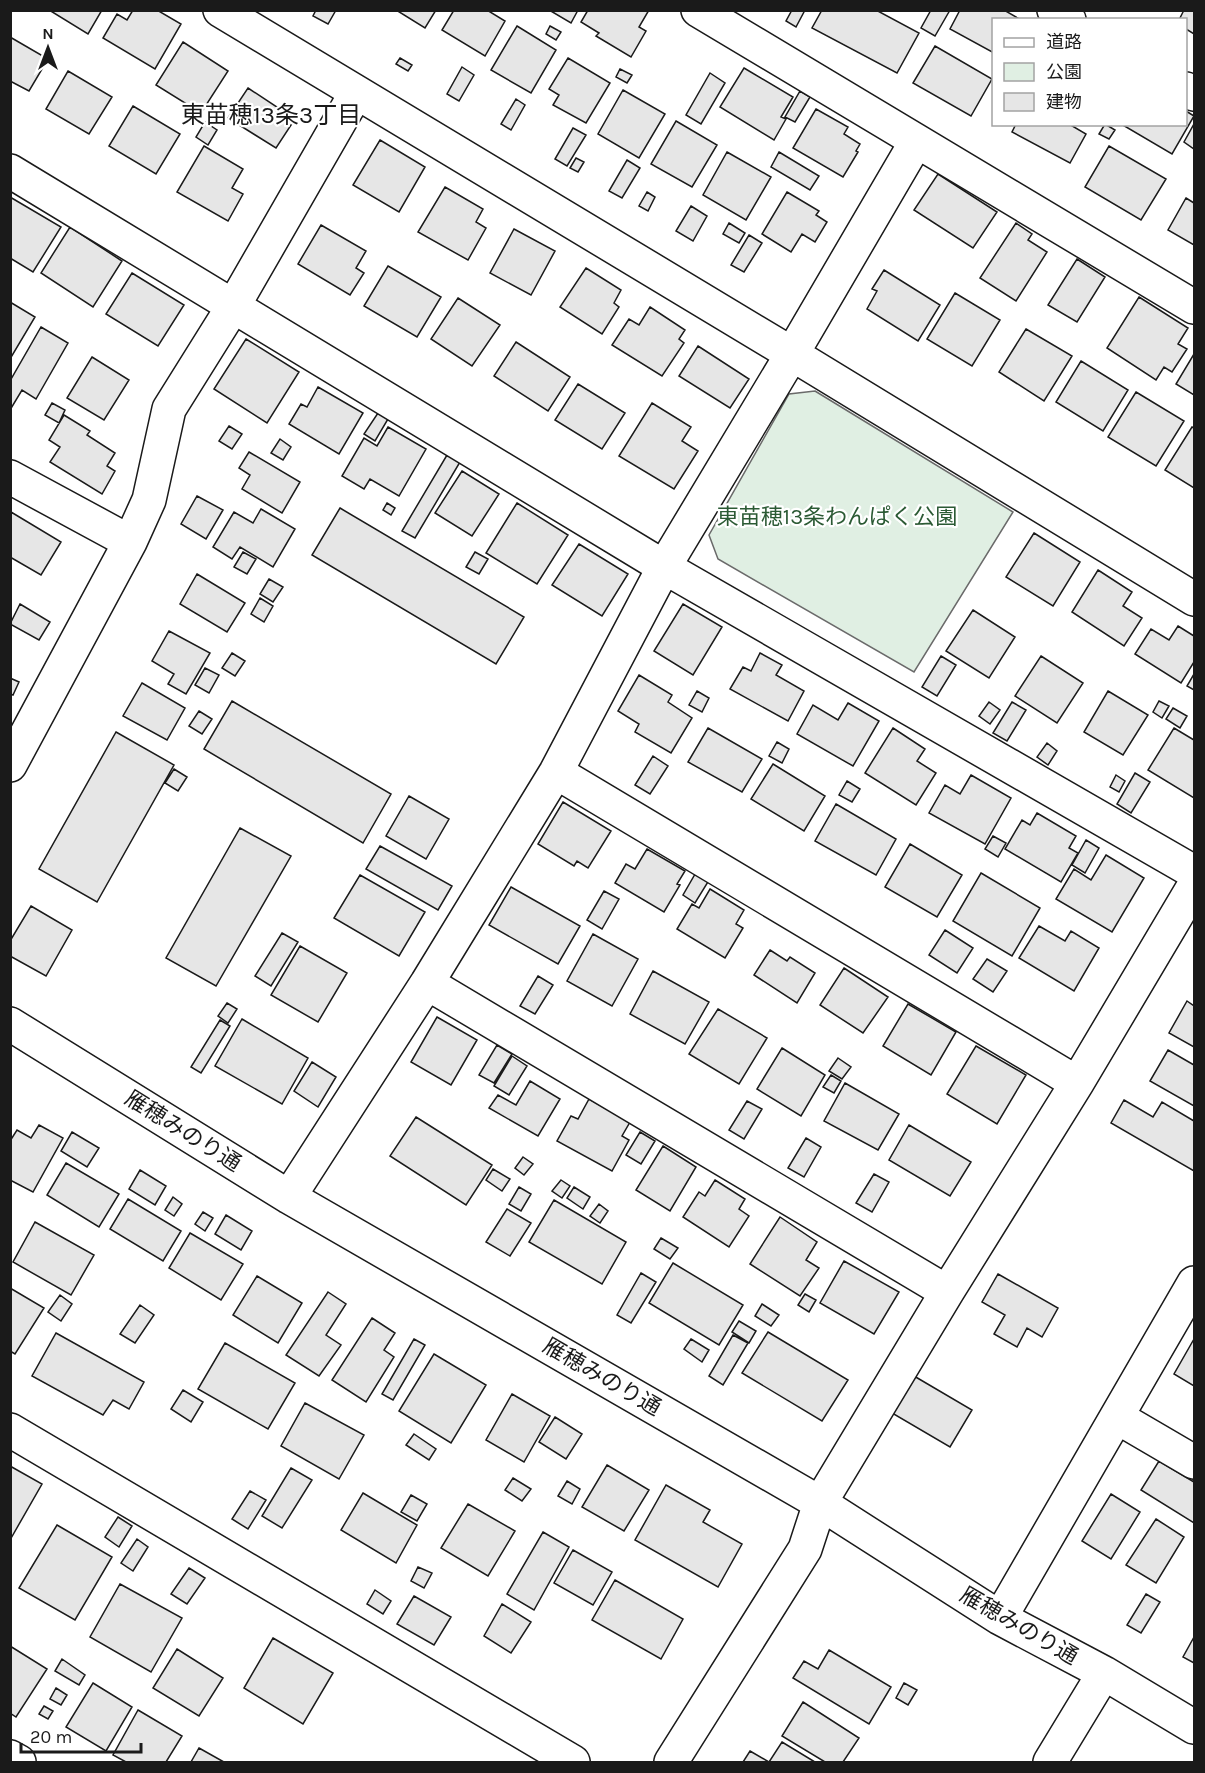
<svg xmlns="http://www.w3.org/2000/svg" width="1205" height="1773" viewBox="0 0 1205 1773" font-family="Karla,'Noto Sans JP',sans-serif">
<rect width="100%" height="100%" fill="#fff"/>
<!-- green -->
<path fill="#e0efe3" stroke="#6a6a6a" stroke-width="1.5" d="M815 391 1013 512 914 672 718 559 709 535 789 394Z"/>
<!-- building -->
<path fill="#e6e6e6" stroke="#1a1a1a" stroke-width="1.5" d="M49 10H102L88 34Z
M133 10H157L181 24 155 69 103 38 117 14 127 20Z
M316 10H336L328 24 313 16Z
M396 10H436L425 28Z
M454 10H487L505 21 485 56 442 30Z
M549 10H578L571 23Z
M588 10H649L639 27 646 31 631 57 596 36 599 33 581 22Z
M792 10H805L796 27 786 21Z
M822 10H876L919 33 897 73 812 28Z
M931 10H950L935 36 921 28Z
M960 10H1004L1021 20H994V53L950 29Z
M1184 10H1194V34L1186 29V20H1179Z
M517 26 556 50 531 93 491 70Z
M550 26 561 32 556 40 546 34Z
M10 37 48 59 29 91 10 81Z
M183 42 228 71 201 113 156 85Z
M935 46 992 79 971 116 913 83Z
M400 58 412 65 408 71 396 64Z
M568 58 610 83 586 123 553 105 559 95 549 89Z
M462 67 474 75 459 101 447 94Z
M744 68 793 97 781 117 786 119 774 140 720 107Z
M620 69 632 75 627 83 616 77Z
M68 71 112 97 89 134 46 109Z
M710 73 725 83 701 124 686 115Z
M248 88 295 119 276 148 228 118Z
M623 90 665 114 639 158 598 134Z
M800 91 810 97 795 122 785 117Z
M516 99 525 105 511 130 501 124Z
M133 106 180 134 156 174 109 146Z
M816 109 848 127 844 134 860 144 856 151 858 152 843 177 793 148Z
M1186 111 1194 116 1172 154 1121 124H1186Z
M676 121 717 145 692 187 651 164Z
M205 122 217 130 208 145 196 137Z
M1016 124H1069L1086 134 1070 163 1012 132Z
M1105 124 1115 130 1109 139 1099 134Z
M1194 124V149L1184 142Z
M573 128 586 135 567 166 555 159Z
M380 140 425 167 399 212 353 185Z
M204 146 243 169 232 188 243 194 228 221 177 192Z
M1109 146 1166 179 1141 220 1085 187Z
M727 152 771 177 746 220 703 195Z
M779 152 819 176 810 190 771 167Z
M576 158 584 162 578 172 570 168Z
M627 160 640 168 622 198 609 191Z
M938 174 997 212 973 248 914 210Z
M445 187 483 209 476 222 486 228 468 260 418 232Z
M647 192 655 197 648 211 639 206Z
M787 192 819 211 816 215 827 222 815 242 802 234 791 252 762 234Z
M10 197 61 227 33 272 10 258Z
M1186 198 1194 203V245L1168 230Z
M691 206 707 216 693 241 676 231Z
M729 223 745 233 739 243 723 234Z
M1016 223 1032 234 1028 240 1047 252 1016 301 980 278Z
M321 225 366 251 356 268 364 273 350 295 298 264Z
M70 227 122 261 93 307 41 273Z
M514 229 555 251 531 295 490 273Z
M749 235 762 243 744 272 731 265Z
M1077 259 1105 277 1077 322 1048 305Z
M388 266 441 297 417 337 364 306Z
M586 268 621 290 614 303 619 307 602 334 560 307Z
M884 270 940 305 918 341 867 309 877 291 872 289Z
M132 273 184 305 158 346 106 314Z
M955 293 1000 320 972 366 927 339Z
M1139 297 1188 328 1178 344 1187 349 1172 372 1164 367 1156 380 1107 348Z
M458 298 500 325 472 366 431 339Z
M10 302 35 317 10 359Z
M650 307 685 330 679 339 684 343 662 376 612 345 629 319 639 325Z
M41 327 68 343 36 399 22 390 10 410V381Z
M1026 329 1072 356 1044 401 999 372Z
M246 339 299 372 267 423 214 389Z
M516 342 570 377 548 411 494 376Z
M698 346 749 379 730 408 679 376Z
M1194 354V395L1176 384Z
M92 357 129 380 104 420 67 398Z
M1081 361 1128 390 1103 431 1056 402Z
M578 384 625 413 602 449 555 420Z
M318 387 363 413 339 454 289 424 301 404 307 407Z
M1136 392 1184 421 1156 466 1108 437Z
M52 403 65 410 59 423 45 415Z
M652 403 691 427 682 441 698 451 674 489 619 456Z
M378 413 388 419 375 441 364 434Z
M64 415 90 431 87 435 115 453 107 466 115 471 102 494 50 462 60 447 49 440Z
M229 426 242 434 232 449 219 441Z
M388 427 426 449 399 496 370 479 364 489 342 476 364 438 377 446Z
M1192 427 1194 428V488L1165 470Z
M280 439 291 447 283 460 271 453Z
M249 452 300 482 282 513 242 489 250 475 239 468Z
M447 455 460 462 415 538 402 531Z
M462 471 499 494 472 536 435 513Z
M197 496 223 510 206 539 181 524Z
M387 503 395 508 391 515 383 510Z
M517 503 568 535 537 584 486 553Z
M340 508 524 617 496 664 312 555Z
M261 509 295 529 273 567 240 547 232 559 213 547 234 512 253 523Z
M11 512 61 542 41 575 10 557Z
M1034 533 1080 562 1053 606 1006 577Z
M579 544 628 574 602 616 552 585Z
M243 552 256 559 247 574 234 567Z
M475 552 488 559 479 574 466 567Z
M1098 570 1132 592 1123 606 1142 618 1124 646 1072 612Z
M197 574 245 603 227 632 180 604Z
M269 579 283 587 273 602 260 594Z
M260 598 273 606 264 622 251 614Z
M20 604 50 622 39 640 10 624Z
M683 604 722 627 693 675 654 651Z
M973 610 1015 637 989 678 946 651Z
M1178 626 1194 636V662L1181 683 1135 654 1151 629 1169 640Z
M169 631 210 653 186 694 168 684 174 674 152 661Z
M232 653 245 661 235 676 222 668Z
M760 653 782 665 776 675 804 691 788 721 730 689 743 667 751 671Z
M941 656 956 665 937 696 922 687Z
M1041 656 1083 683 1057 723 1015 696Z
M205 668 219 675 209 693 195 685Z
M1194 674V690L1187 686Z
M639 675 672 695 668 702 692 718 671 753 635 732 639 724 618 711Z
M10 678 19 682 13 695 10 694Z
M142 683 185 708 167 740 123 716Z
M697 691 709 698 702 712 689 705Z
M1108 691 1148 715 1123 755 1084 732Z
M232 701 391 794 363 843 204 749Z
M1159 701 1169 706 1162 718 1153 712Z
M989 702 1000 710 990 724 979 716Z
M1012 702 1026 710 1007 741 993 733Z
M848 703 879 721 853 766 797 734 813 705 838 720Z
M1173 708 1187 716 1180 728 1166 719Z
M199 711 212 719 202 734 189 726Z
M708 728 762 759 742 792 688 762Z
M893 728 925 749 917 761 936 773 916 805 865 773Z
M1174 728 1194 740V798L1148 770Z
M116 732 174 765 97 902 39 869Z
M777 742 789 749 782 763 769 756Z
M1047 743 1057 751 1048 765 1037 757Z
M653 756 668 766 650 794 635 785Z
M773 764 825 796 804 831 751 799Z
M174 769 187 777 178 791 165 783Z
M1135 773 1150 782 1131 813 1117 804Z
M971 775 1011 798 985 844 929 813 945 785 960 794Z
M1116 775 1125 781 1119 792 1110 787Z
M847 781 860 789 852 802 839 795Z
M409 796 449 819 426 859 386 836Z
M563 802 611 831 588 868 577 861 574 866 538 844Z
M836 804 896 839 876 875 815 841Z
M1037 813 1076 836 1069 848 1078 853 1061 882 1005 849 1022 820 1030 825Z
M240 828 291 856 216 986 166 958Z
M993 836 1006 843 998 857 985 849Z
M1086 840 1099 848 1085 873 1072 865Z
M910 844 962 875 937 917 885 887Z
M380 846 452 886 438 910 366 869Z
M647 849 685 871 677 884 680 885 664 912 615 883 626 864 635 869Z
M1106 855 1144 878 1112 932 1056 899 1074 869 1091 880Z
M698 869 711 877 695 903 683 895Z
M981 873 1040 908 1012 956 953 921Z
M360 875 425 912 399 956 334 918Z
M511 887 580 926 558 964 489 925Z
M710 889 744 910 736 924 743 928 725 958 677 929 692 904 699 908Z
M604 891 619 899 602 929 587 920Z
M31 906 72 930 46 976 10 956V941Z
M1039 926 1065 941 1071 931 1099 948 1074 991 1019 958Z
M945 930 973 948 957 973 929 955Z
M282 933 298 942 271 986 255 976Z
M593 934 638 959 612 1006 567 981Z
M300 946 347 973 318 1022 271 995Z
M770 950 787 961 790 957 815 973 797 1003 754 975Z
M987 959 1007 971 993 992 973 979Z
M844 968 888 997 863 1033 820 1005Z
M653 971 709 1002 685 1044 630 1014Z
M538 976 553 985 535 1014 520 1006Z
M1187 1001 1194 1006V1047L1169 1033Z
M227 1003 237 1009 228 1023 218 1016Z
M908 1004 956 1032 931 1075 883 1046Z
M718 1009 767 1038 739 1084 689 1054Z
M437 1017 477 1040 451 1085 411 1062Z
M242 1019 308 1058 282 1104 215 1066Z
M220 1020 230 1026 201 1073 191 1067Z
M497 1045 512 1054 494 1083 479 1075Z
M976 1046 1026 1075 997 1124 947 1094Z
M782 1048 825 1075 801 1116 757 1089Z
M1168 1050 1194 1065V1106L1150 1081Z
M512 1056 527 1066 509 1095 494 1086Z
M838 1058 851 1067 842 1079 829 1071Z
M312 1062 336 1077 318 1107 294 1091Z
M831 1075 841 1081 834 1093 823 1087Z
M530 1081 560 1099 538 1136 489 1108 498 1095 516 1105Z
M845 1083 899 1114 878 1150 824 1121Z
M589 1099 630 1122 622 1136 629 1140 612 1171 557 1141 571 1116 578 1119Z
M1124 1100 1153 1117 1162 1102 1194 1121V1171L1111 1123Z
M747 1101 762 1109 744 1139 729 1130Z
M416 1117 492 1165 466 1205 390 1156Z
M39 1125 63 1138 33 1192 10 1180V1141L17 1130 31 1138Z
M909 1125 971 1162 950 1196 889 1160Z
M72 1132 99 1148 87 1167 61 1151Z
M640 1132 655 1141 641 1164 626 1155Z
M806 1138 821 1147 804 1177 788 1168Z
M663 1146 696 1167 670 1211 636 1190Z
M523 1157 533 1164 524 1175 515 1168Z
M66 1163 119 1194 99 1227 47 1195Z
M493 1169 510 1179 502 1191 486 1180Z
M140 1170 166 1186 155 1205 129 1189Z
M874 1174 889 1182 872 1212 856 1203Z
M561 1180 570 1186 562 1198 552 1191Z
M715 1180 745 1199 739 1209 749 1216 729 1247 683 1217 699 1192 705 1196Z
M519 1187 531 1194 521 1211 509 1204Z
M574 1187 590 1197 583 1209 567 1198Z
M173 1197 182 1204 174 1216 165 1210Z
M128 1199 181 1231 163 1261 110 1229Z
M554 1200 626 1242 602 1284 529 1242Z
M599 1204 608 1211 600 1223 590 1216Z
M507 1209 531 1223 510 1256 486 1242Z
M203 1212 213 1218 205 1231 195 1224Z
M226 1215 252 1231 241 1250 215 1234Z
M780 1217 817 1242 806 1260 819 1268 800 1296 750 1264Z
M35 1222 94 1255 71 1295 13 1262Z
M190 1233 243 1264 221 1300 169 1268Z
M661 1238 678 1248 670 1259 654 1249Z
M844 1261 899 1292 874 1334 820 1303Z
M673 1263 743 1305 719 1345 649 1303Z
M641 1273 656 1282 631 1323 617 1315Z
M998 1274 1058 1308 1042 1337 1027 1328 1017 1347 994 1334 1005 1315 982 1302Z
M257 1276 302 1303 278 1343 233 1315Z
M10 1288 44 1308 15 1354 10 1351Z
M328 1292 346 1304 326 1335 341 1345 319 1376 286 1355Z
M805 1294 816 1300 809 1312 798 1305Z
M60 1295 72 1304 61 1321 48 1312Z
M762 1304 779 1315 771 1326 755 1316Z
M140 1305 154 1315 135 1343 120 1334Z
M372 1318 395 1333 384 1350 394 1357 366 1402 332 1380Z
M739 1321 756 1331 749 1343 732 1332Z
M768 1332 848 1380 822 1421 742 1373Z
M56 1333 144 1382 129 1409 113 1400 103 1415 32 1376Z
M733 1335 748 1343 723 1385 709 1376Z
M414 1339 425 1345 393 1400 382 1394Z
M691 1339 709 1350 702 1362 684 1349Z
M1194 1339V1386L1174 1374Z
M225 1343 295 1383 268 1429 198 1389Z
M434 1354 486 1385 451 1443 399 1411Z
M914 1376 972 1410 950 1447 892 1413Z
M183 1390 203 1402 191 1422 171 1409Z
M512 1394 550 1416 524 1462 486 1440Z
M305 1403 364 1435 339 1479 281 1446Z
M555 1417 582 1434 566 1459 539 1442Z
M414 1434 436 1449 429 1460 406 1445Z
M1159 1461 1194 1482V1523L1141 1490Z
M607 1465 649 1490 624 1531 582 1507Z
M10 1466 42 1484 10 1540Z
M291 1468 312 1480 282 1528 262 1516Z
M513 1478 531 1489 522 1501 505 1490Z
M567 1481 580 1489 572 1504 558 1496Z
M666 1485 710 1510 703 1522 742 1544 718 1587 635 1540Z
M250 1491 266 1500 248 1529 232 1519Z
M363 1493 417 1525 396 1563 341 1530Z
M1111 1494 1140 1512 1111 1559 1082 1541Z
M411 1495 427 1504 417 1521 401 1512Z
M468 1504 515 1531 488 1576 441 1548Z
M118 1517 132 1526 119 1547 105 1537Z
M1156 1519 1184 1537 1156 1583 1126 1565Z
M57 1525 112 1557 75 1620 19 1588Z
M543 1532 569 1547 534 1610 507 1594Z
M137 1539 148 1547 133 1571 121 1563Z
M573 1550 612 1572 593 1605 554 1583Z
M418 1567 432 1573 424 1588 411 1581Z
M189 1568 205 1578 187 1604 171 1594Z
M615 1580 683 1619 661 1659 592 1620Z
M120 1584 182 1618 151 1672 90 1637Z
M375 1590 391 1601 383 1614 367 1604Z
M1146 1594 1160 1602 1141 1633 1127 1625Z
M414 1596 451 1617 434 1645 397 1624Z
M502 1604 531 1622 511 1653 484 1636Z
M1194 1637V1663L1183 1657Z
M273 1638 333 1673 303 1724 244 1688Z
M10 1646 47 1669 16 1717 10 1713Z
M177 1649 223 1678 199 1716 153 1688Z
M829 1650 891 1687 869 1724 793 1678 804 1661 818 1669Z
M62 1659 85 1675 79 1685 55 1671Z
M93 1683 132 1707 106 1751 66 1727Z
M904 1683 917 1690 908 1705 896 1698Z
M56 1688 67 1695 61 1705 50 1699Z
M803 1702 859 1738 843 1762H825L782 1736Z
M44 1706 53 1711 48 1719 39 1714Z
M138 1710 182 1736 166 1762H126L113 1755Z
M782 1742 815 1762H769Z
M199 1748 224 1762H191Z
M750 1751 769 1762H743Z"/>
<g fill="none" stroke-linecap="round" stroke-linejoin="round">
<defs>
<path id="minor" d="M220 10 792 354 1194 599
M698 10 1194 307
M1054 10 1069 20
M1186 89 1194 94
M10 171 664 567 1194 872
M10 477 130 542
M10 765 130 542 149 500 169 409 234 305 356 93
M556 772 1077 1083
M427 983 947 1292
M10 1024 289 1197 820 1503 1000 1618 1104 1673 1194 1727
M289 1197 427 983 556 772 664 567 792 354 916 142
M1117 1417 1194 1462
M10 1430 573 1762
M1000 1618 1194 1283
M10 1757 19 1762
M671 1762 805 1549 820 1503 947 1292 1077 1083 1194 886
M1050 1762 1104 1673"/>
</defs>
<!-- minor casing -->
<use href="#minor" stroke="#1a1a1a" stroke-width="36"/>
<!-- minor -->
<use href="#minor" stroke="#fff" stroke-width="33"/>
</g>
<g text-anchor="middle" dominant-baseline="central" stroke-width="4.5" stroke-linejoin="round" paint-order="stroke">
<!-- park labels -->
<g font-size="22" fill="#2b5a34" stroke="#fff">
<text x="837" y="517">東苗穂13条わんぱく公園</text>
</g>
<!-- street labels -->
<g font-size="22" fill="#1a1a1a" stroke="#fff">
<text transform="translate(183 1131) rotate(32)">雁穂みのり通</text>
<text transform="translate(602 1377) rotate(30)">雁穂みのり通</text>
<text transform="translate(1019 1626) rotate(30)">雁穂みのり通</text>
</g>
<!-- neighbourhood labels -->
<g font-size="24" fill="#1a1a1a" stroke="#fff">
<text x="271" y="115">東苗穂13条3丁目</text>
</g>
</g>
<!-- border -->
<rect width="1205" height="1773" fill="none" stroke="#1a1a1a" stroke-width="24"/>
<!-- legend -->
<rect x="992" y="18" width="195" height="108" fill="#ffffff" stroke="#a3a3a3" stroke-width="1.5"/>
<rect x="1004" y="38" width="30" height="9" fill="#ffffff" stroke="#a3a3a3" stroke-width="1.5"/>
<text x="1046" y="48" font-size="18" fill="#1a1a1a">道路</text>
<rect x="1004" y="63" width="30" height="18" fill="#e0efe3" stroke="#a3a3a3" stroke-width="1.5"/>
<text x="1046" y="78" font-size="18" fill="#1a1a1a">公園</text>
<rect x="1004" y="93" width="30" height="18" fill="#e6e6e6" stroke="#a3a3a3" stroke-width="1.5"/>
<text x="1046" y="108" font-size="18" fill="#1a1a1a">建物</text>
<!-- north arrow -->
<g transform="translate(48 48)" stroke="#ffffff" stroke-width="4.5" paint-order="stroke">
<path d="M0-4.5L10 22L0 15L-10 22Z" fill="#1a1a1a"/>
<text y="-9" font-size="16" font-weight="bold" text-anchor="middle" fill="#1a1a1a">N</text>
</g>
<!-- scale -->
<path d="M21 1743v9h120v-9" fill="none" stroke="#1a1a1a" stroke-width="3"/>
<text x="30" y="1743" font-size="18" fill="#1a1a1a" stroke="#ffffff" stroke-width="4.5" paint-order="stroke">20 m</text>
</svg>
